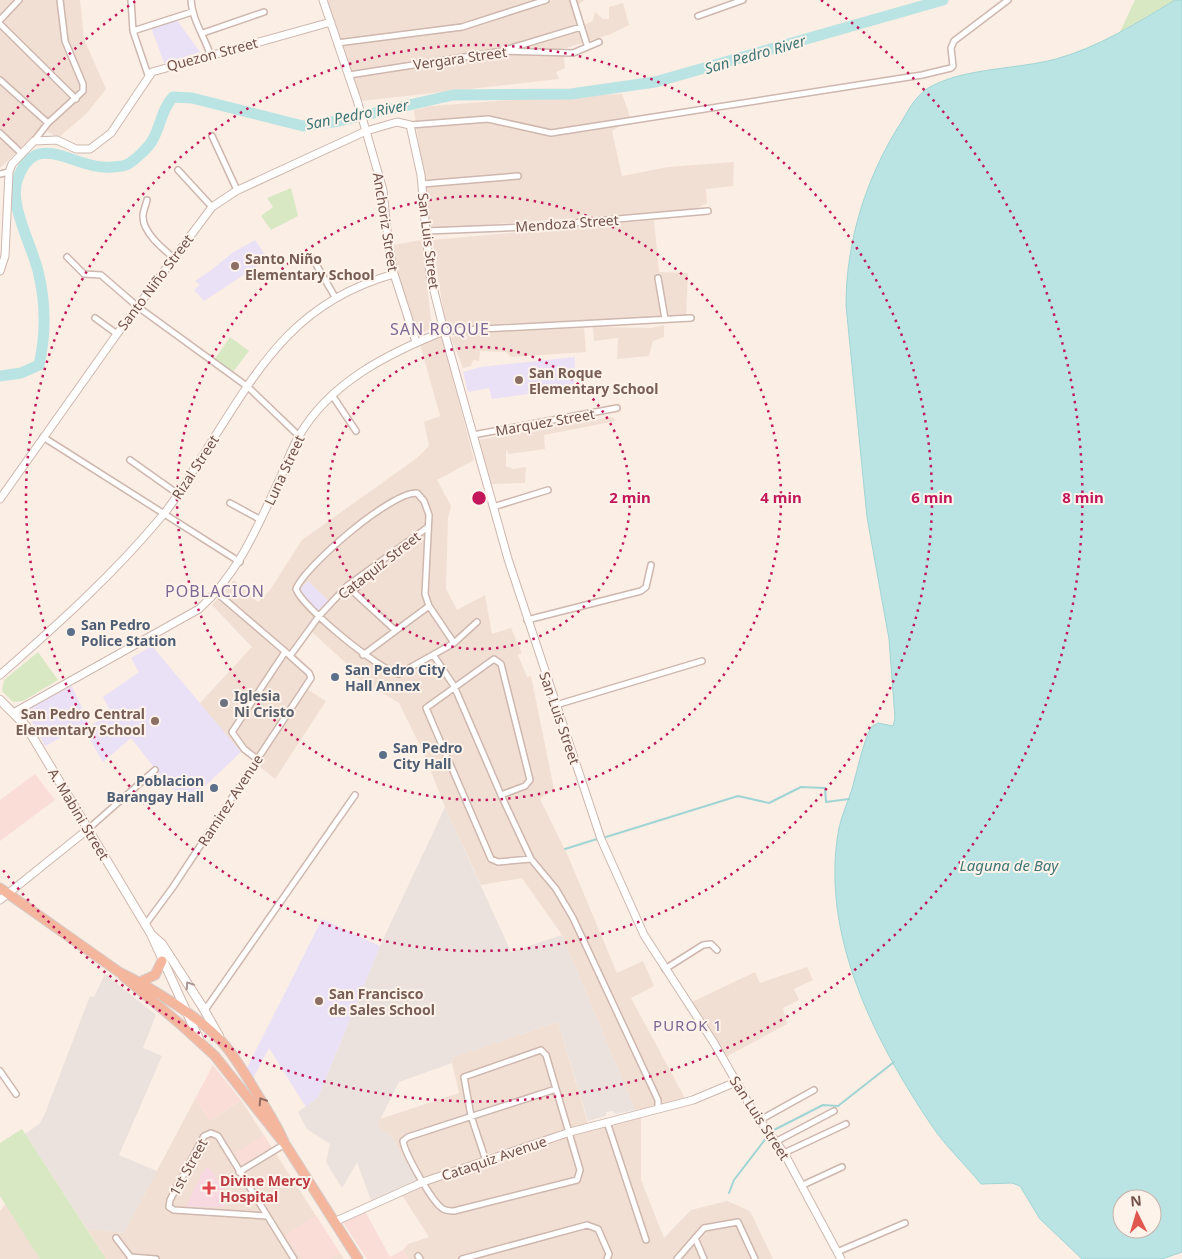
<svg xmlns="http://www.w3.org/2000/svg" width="1182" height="1259" viewBox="0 0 1182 1259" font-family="'Noto Sans',sans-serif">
<rect width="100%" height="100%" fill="#fbeee4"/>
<!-- residential -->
<path fill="#f2dfd3" d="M0 0H80L84 39 106 89 87 113 58 138 42 128 0 168Z
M327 0H537L459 25 340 39Z
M553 0H585L578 5 583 25 593 21 595 12 603 19H609V7L623 3 629 25 611 34 563 49 565 68 556 72 559 79 361 101 342 45 463 30Z
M622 94 631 119 612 131 622 176 668 167 734 162 733 186 706 189 707 203 696 209 431 229 414 110 431 106 524 99Z
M654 220 659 272 688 273 686 316 446 326 432 240Z
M422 240 432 328 417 336 401 289 393 245Z
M664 325V337L653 341 649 356 617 359 618 338 594 341 593 327 651 328Z
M584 328 586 352 511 357 506 352 480 351 479 361 473 360 471 366 463 368 451 338 459 334Z
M442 336 474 460 437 480 451 506 448 518 446 589 457 610 485 595 492 634 511 628 522 653 518 655 527 677 531 676 554 789 540 799 568 856 617 973 643 961 654 986 631 998 686 1100 635 1110 562 935 522 878 481 885 445 807 425 756 399 703 346 671 349 666 312 632 296 655 315 675 307 689 326 701 275 779 240 751 199 704 252 647 212 605 234 580 258 602 270 590 302 540 417 458 429 446 424 422 440 416 420 344Z
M612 417 616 421 544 435 545 449 509 454 506 449V466L513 469 526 467 525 483 491 484 477 440Z
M807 967 813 980 794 989 799 1000 783 1008 787 1024 724 1058 692 1002 755 972 760 983Z
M558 1022 590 1130 641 1117V1180L664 1238 691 1210 727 1201 750 1211 773 1259H408L403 1250 408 1244 429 1237 398 1189 416 1181 377 1126 380 1119 459 1093 452 1063 453 1057Z
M195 1099 210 1121 241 1100 344 1259H106L87 1229 124 1233Z
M22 1183 72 1259H0V1211Z"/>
<!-- commercial -->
<path fill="#fbddd8" d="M35 774 55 800 0 841V800Z
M213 1065 241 1100 210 1121 195 1099Z
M264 1135 271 1147 242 1165 235 1153Z
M365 1211 390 1257 403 1250 408 1259H367L342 1221Z
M316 1216 340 1253 331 1259H302L285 1235Z"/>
<!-- industrial -->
<path fill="#ebe2de" d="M445 807 511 952 562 935 635 1110 615 1114 613 1111 606 1112V1116L588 1121 558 1022 453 1057 452 1063 399 1082 377 1126 391 1135 417 1180 371 1200 357 1162 342 1188 326 1162 330 1144 307 1129 298 1112 318 1097 380 946Z
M105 974 156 1015 143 1048 162 1056 119 1155 157 1171 124 1233 87 1229 25 1134 39 1124 44 1116 90 996 94 997Z"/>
<!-- education -->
<path fill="#ebe1f7" d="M176 19 200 52 164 63 151 27Z
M255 240 268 259 204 301 194 290 200 285 195 281 210 271 232 253Z
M575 357 574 388 492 399 489 388 468 392 463 372 480 367Z
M308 581 329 601 318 612 298 591Z
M152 646 241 752 188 802 167 784 131 738 103 762 85 731 110 711 103 697 139 672 131 658Z
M72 686 89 723 45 746 25 710Z
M322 919 380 946 318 1097 306 1107 269 1048 253 1078 247 1068Z"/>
<!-- medical -->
<path fill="#f8d8e1" d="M208 1166 224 1188V1207H186L202 1173Z"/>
<!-- green -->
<path fill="#d8e8c3" d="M1135 0H1175L1120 32Z
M291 188 298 216 271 230 261 216 273 207 267 198Z
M230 337 249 351 232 373 214 360Z
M38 652 58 680 23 701 13 702 2 691 4 680Z
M22 1129 106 1259H40L0 1196V1143Z"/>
<!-- water -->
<path fill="#bae4e3" stroke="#a0d5d4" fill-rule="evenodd" d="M1175 0H1182V1252L1162 1259H1082L1040 1219 1020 1186 1012 1183 981 1184C965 1164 946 1147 932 1126 875 1042 819 933 839 828 842 814 848 802 852 789 858 768 862 746 871 727L878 723 893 726 895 718 889 639 867 517 846 305C846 240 867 175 902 121 910 107 918 92 934 85 967 68 1019 69 1056 59 1099 47 1137 23 1175 0ZM1122 1199H1152V1229H1122Z"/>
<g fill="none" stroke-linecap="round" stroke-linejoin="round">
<!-- stream -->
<path stroke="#a0d5d4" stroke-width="2" d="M606 837 738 796 769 803 801 787 825 788 826 802 849 799
M565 849 597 839
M774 1130 823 1105 838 1106 894 1062
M729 1193 734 1180 767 1137"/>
<!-- river -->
<path stroke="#bae4e3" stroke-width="11" d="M0 376 21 373 39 365C46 334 46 303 38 271 32 246 9 205 17 181 35 125 76 172 113 167 117 166 124 167 128 164 135 160 148 148 152 141 161 126 161 110 173 97L192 98 303 126 339 121 453 95 571 94 655 82 943 0"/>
<defs>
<path id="minor" d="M131 0 133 31 192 12
M191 0C192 19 204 36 210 54
M573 0 587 45
M698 16 743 0
M0 20 19 0
M0 24 76 99
M133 31 148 75
M203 33 264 12
M337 43 462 27 546 0
M508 49 581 27
M349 75 503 51 573 53 599 42
M0 80 48 123
M410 125 488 119 551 133 922 75 951 68 953 66 951 48 954 41 1008 0
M0 133 21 153
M212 136 237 190
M34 141 48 123 83 91V84L65 41 60 0
M178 170 212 207
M0 174 9 172
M422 184 518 176
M147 200C146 205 143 211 143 216 142 232 163 249 174 258
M426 231 527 227 708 211
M67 257 84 274 101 275 138 307 248 387 299 436
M313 259 335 297
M658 278 665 319
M95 318 117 334
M444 331 691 318
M332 395 356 431
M473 435 617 408
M43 437 240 562
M130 460 178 494
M230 503 261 520
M493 507 548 490
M347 586 395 630
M217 593 288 654
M527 620 641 591 646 587 651 565
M454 643 429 606 425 594 429 515 424 501 417 493C392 491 306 565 296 589 302 607 379 670 399 674L454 643 477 622
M363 655 429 606
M434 656 454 686 501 795 531 859 556 889 573 918 658 1100V1109
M556 705 702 661
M257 759 244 749 232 732 285 652
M501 795 525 786 530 780 501 664 494 659 426 708 491 859 498 862 531 859
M87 830 155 770
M145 925 173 887 311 678 309 673 290 656 319 616 347 586 428 527
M665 969 703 945 711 944 717 950
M205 1010 355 795
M0 1071 16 1094
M760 1120 814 1090
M607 1122 646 1240
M777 1141 834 1111
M784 1153 846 1124
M486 1161 471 1116 464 1077 541 1050 546 1055 580 1170 577 1180 454 1211C450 1211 447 1211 443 1209 432 1202 405 1154 403 1141L408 1137 556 1089
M239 1172 285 1144
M803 1185 842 1167
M267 1216 174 1210 169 1207 170 1200 204 1136 211 1133 218 1136 294 1259
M116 1238 132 1259
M695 1238 704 1259
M837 1252 905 1223
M418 1256 420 1259
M130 1257 156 1259
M462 1259 587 1225 598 1229 609 1254 607 1259
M677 1259 704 1228 738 1222 755 1259"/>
<path id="tertiary" d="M323 0 357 100 383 190 388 241 394 274 416 342
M0 271 5 256 9 172 12 164 34 141 57 140 76 149H90L111 133 152 72 331 22
M0 499 117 334 212 207 236 191 366 131 397 122 410 125 421 175 430 275 444 331 508 559 601 839 644 935 714 1043 753 1111 784 1153 841 1259
M0 675C57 625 114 574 162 516 175 501 185 483 196 466 253 379 286 304 394 274
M15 712 199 609C240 572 259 523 282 474 287 461 292 448 299 436 330 382 389 353 444 331
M0 900 87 830
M334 1222 423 1182 570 1132 693 1100 736 1082"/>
<path id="secondary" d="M0 700 26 726 151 934 199 1039
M153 936 162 944 202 1006 219 1036"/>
<path id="trunk" d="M0 888 119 972C150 987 200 1017 223 1043 237 1059 248 1079 259 1097 269 1113 278 1127 285 1144L358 1259
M123 976 179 1023 215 1056 283 1142
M140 982 155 975 162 961"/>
</defs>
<!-- minor casing -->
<use href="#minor" stroke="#ceb7ae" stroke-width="8"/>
<!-- tertiary casing -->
<use href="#tertiary" stroke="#ceb7ae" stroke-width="9"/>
<!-- secondary casing -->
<use href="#secondary" stroke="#d1b6ab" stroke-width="10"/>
<!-- trunk casing -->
<use href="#trunk" stroke="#d5cbc9" stroke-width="11"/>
<!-- minor -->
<use href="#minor" stroke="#fff" stroke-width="5"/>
<!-- tertiary -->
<use href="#tertiary" stroke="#fff" stroke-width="7"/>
<!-- secondary -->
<use href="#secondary" stroke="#fff" stroke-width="8"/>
<!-- trunk -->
<use href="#trunk" stroke="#f4b79e" stroke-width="9"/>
</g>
<!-- one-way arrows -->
<defs><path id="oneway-chevron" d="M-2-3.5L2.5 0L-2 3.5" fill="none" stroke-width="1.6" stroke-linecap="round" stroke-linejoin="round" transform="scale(1.25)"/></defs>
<use stroke="#aa9793" href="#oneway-chevron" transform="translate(189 985) rotate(-123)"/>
<use stroke="#926b60" href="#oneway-chevron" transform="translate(262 1101) rotate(-122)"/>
<!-- distance rings -->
<g fill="none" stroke="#c2185b" stroke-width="2.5" stroke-dasharray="2.5 5">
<circle cx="479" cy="498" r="151"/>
<circle cx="479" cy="498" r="302"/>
<circle cx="479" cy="498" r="453"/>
<path d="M3 126A604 604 0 0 1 137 0M821 0A604 604 0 1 1 3 870"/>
</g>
<!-- markers -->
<g fill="#8d6e63" stroke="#fef3ea" stroke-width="2">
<circle cx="235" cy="266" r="5"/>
<circle cx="519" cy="380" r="5"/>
<circle cx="155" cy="721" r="5"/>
<circle cx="319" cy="1001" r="5"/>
</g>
<g fill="#5c6f8a" stroke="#fef3ea" stroke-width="2">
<circle cx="71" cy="632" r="5"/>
<circle cx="335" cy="677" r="5"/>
<circle cx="383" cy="755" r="5"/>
<circle cx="214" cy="788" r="5"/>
</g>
<circle fill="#6b7280" stroke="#fef3ea" stroke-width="2" cx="224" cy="703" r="5"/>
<path fill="#e0444e" stroke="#fef3ea" stroke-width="2" d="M206.5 1180.5h5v5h5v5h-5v5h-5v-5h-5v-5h5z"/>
<g text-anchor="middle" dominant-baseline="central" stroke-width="4" stroke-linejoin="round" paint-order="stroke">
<!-- street labels -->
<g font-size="14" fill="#72524b" stroke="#fef3ea">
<text transform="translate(212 54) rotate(-15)">Quezon Street</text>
<text transform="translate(460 58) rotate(-8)">Vergara Street</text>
<text transform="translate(386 222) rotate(81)">Anchoriz Street</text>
<text transform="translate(567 223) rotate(-4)">Mendoza Street</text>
<text transform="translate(429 241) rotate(83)">San Luis Street</text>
<text transform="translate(155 282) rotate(-53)">Santo Niño Street</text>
<text transform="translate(545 422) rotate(-10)">Marquez Street</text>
<text transform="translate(195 467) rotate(-57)">Rizal Street</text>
<text transform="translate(284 470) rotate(-65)">Luna Street</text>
<text transform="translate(379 565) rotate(-38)">Cataquiz Street</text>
<text transform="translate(560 718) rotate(71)">San Luis Street</text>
<text transform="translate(230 800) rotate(-57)">Ramirez Avenue</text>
<text transform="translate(79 814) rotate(59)">A. Mabini Street</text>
<text transform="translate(760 1118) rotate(57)">San Luis Street</text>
<text transform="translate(494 1158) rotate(-19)">Cataquiz Avenue</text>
<text transform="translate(188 1167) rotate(-61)">1st Street</text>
</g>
<!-- education labels -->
<g font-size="14" font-weight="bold" fill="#785e54" stroke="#fef3ea" text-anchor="start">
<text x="245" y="258">Santo Niño<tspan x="245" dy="16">Elementary School</tspan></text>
<text x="529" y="372">San Roque<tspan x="529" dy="16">Elementary School</tspan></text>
<text x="145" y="713" text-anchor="end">San Pedro Central<tspan x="145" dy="16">Elementary School</tspan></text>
<text x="329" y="993">San Francisco<tspan x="329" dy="16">de Sales School</tspan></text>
</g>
<!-- service labels -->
<g font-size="14" font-weight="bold" fill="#4e5e75" stroke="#fef3ea" text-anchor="start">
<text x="81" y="624">San Pedro<tspan x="81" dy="16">Police Station</tspan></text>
<text x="345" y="669">San Pedro City<tspan x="345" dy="16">Hall Annex</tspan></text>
<text x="393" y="747">San Pedro<tspan x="393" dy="16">City Hall</tspan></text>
<text x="204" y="780" text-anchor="end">Poblacion<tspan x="204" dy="16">Barangay Hall</tspan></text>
</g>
<!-- worship labels -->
<g font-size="14" font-weight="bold" fill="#5b616d" stroke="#fef3ea" text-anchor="start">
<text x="234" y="695">Iglesia<tspan x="234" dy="16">Ni Cristo</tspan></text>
</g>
<!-- health labels -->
<g font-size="14" font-weight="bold" fill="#be3a42" stroke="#fef3ea" text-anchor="start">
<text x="220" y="1180">Divine Mercy<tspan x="220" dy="16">Hospital</tspan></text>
</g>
<!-- water labels -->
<g font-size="15" font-style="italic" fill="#407777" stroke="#fef3ea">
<text transform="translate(755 54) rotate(-16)">San Pedro River</text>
<text transform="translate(357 114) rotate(-11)">San Pedro River</text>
<text x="1009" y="865">Laguna de Bay</text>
</g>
<!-- neighbourhood labels -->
<g font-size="15" letter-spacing="1" fill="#7e6795" stroke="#fef3ea">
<text x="688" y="1025">PUROK 1</text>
</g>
<!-- quarter labels -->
<g font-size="16" letter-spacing="1" fill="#7e6795" stroke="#fef3ea">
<text x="440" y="329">SAN ROQUE</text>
<text x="215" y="591">POBLACION</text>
</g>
</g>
<circle cx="479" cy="498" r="8" fill="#c2185b" stroke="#fef3ea" stroke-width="2.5"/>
<g font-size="15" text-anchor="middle" font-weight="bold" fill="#c2185b" stroke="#fef3ea" stroke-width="4" stroke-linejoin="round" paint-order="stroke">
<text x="630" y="503">2 min</text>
<text x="781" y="503">4 min</text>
<text x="932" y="503">6 min</text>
<text x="1083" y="503">8 min</text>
</g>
<!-- north arrow -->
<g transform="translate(1137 1214) rotate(355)"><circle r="24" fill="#fef3ea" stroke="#c6b3aa"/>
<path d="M0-4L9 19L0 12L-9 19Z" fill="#df574f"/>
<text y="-8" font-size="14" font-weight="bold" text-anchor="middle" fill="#72524b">N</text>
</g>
</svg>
